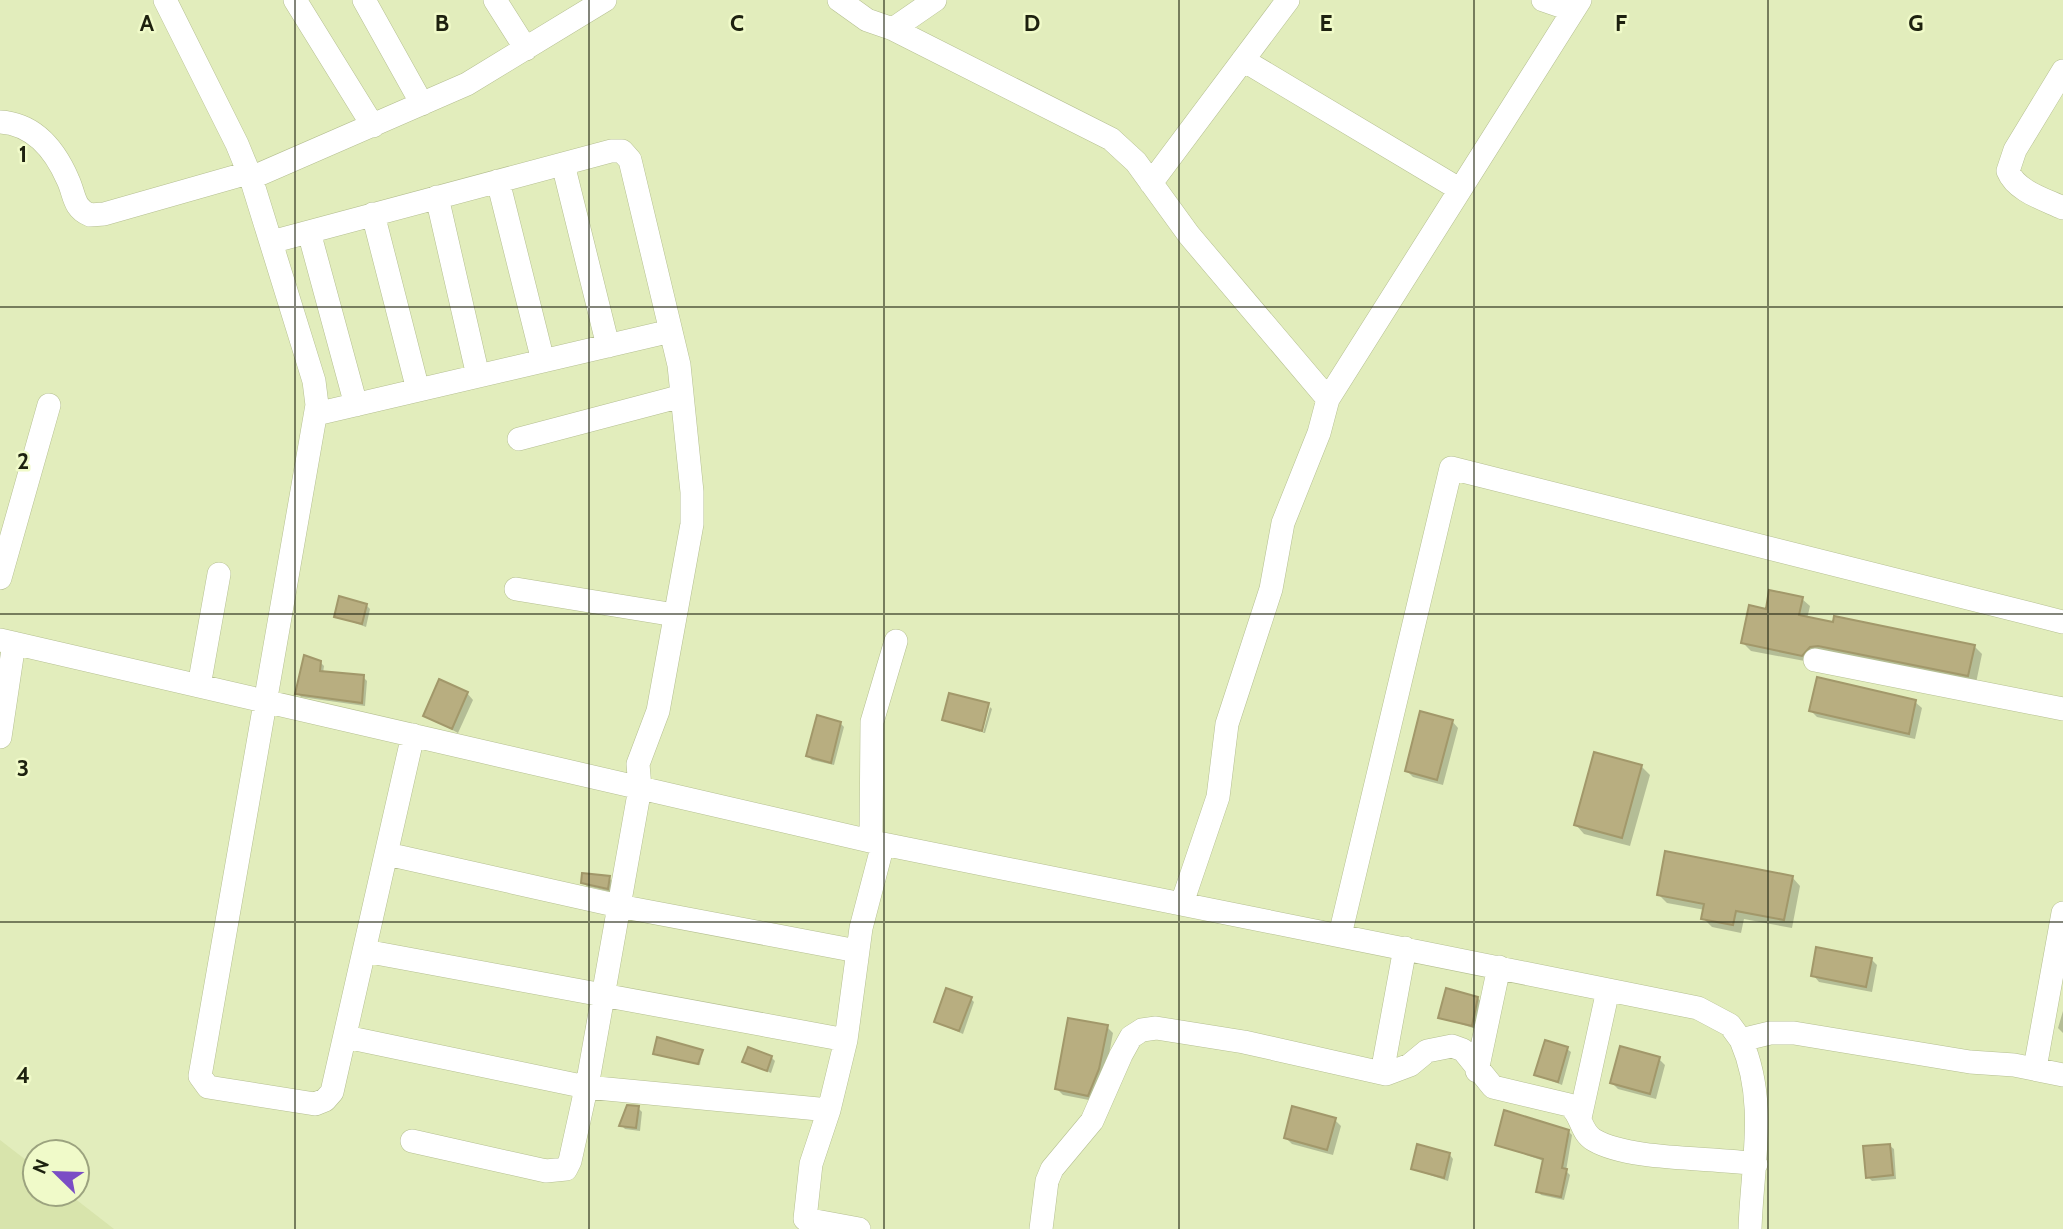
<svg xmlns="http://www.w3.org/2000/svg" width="2063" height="1229" viewBox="0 0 2063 1229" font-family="Cabin,sans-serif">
<rect width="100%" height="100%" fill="#e2edbc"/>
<!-- built -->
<path fill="#d8e4ac" d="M0 1140 35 1167V1194H69L114 1229H0Z"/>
<!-- shadow -->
<path fill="#0003" d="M1802 599 1810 606 1807 619 1974 646 1982 654 1976 683 1810 662 1751 651 1743 643 1767 611Z
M366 605 370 609 366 627 336 616Z
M320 662 324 666 323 673 363 677 367 681 365 706 301 697 297 693Z
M467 693 473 700 458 733 425 715Z
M1915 702 1922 708 1915 739 1817 717 1811 711Z
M987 705 980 732 944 720Z
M990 707 992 709 985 733H983Z
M1452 721 1458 728 1443 785 1413 777 1407 771Z
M840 723 844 727 834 765 812 760 808 756Z
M1641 766 1650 775 1630 846 1584 834 1576 825Z
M1792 877 1800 886 1792 928 1744 919 1741 933 1712 927 1703 918 1705 910 1667 903 1658 894Z
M609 878 613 882 611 892 587 886 583 883Z
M1871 959 1877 965 1872 992 1819 982 1813 975Z
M1478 998 1481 1002 1476 1029 1440 1017Z
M971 999 974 1002 963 1034 936 1022Z
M2063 1011V1033L2058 1028Z
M1107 1027 1113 1033 1105 1076 1094 1101 1063 1095 1057 1089Z
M1567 1049 1571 1052 1562 1085 1536 1075Z
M702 1051 700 1065 655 1053Z
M771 1057 775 1061 771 1073 744 1061Z
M1659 1059 1665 1065 1656 1099 1618 1089 1612 1083Z
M638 1108 642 1112 640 1131 625 1129 621 1125Z
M1335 1120 1341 1126 1333 1155 1292 1144 1286 1138Z
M1568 1131 1572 1135 1566 1171 1570 1175 1564 1200 1541 1195 1538 1191 1544 1161 1497 1145Z
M1890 1146 1894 1149 1896 1179 1872 1181 1868 1177Z
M1450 1155 1453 1159 1448 1181 1412 1169Z"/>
<!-- building -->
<path fill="#b8ae80" stroke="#a2986a" stroke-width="2" d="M1769 590 1803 597 1799 615 1833 622 1834 616 1975 645 1968 676 1818 646 1810 647 1802 656 1741 643 1749 605 1766 609Z
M339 596 367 604 362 624 334 617Z
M304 655 321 661 320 671 364 675 362 703 295 694Z
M1817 677 1916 700 1909 734 1809 711Z
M439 679 468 692 452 729 423 716Z
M949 693 989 703 982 731 942 720Z
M1420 711 1453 720 1437 780 1405 771Z
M817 715 841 722 831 763 806 756Z
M1594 752 1642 765 1622 838 1574 825Z
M1665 851 1793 876 1784 920 1736 911 1733 925 1701 919 1704 904 1657 895Z
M582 873 610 876 608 889 581 883Z
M1816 947 1872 958 1866 987 1811 976Z
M946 988 972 997 959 1031 934 1022Z
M1446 988 1478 997 1472 1026 1438 1018Z
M1068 1018 1108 1025 1099 1069 1088 1096 1055 1089Z
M657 1037 703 1050 698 1064 653 1054Z
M1545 1040 1568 1047 1558 1082 1534 1075Z
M1620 1046 1660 1057 1650 1094 1610 1083Z
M748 1047 772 1056 767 1071 742 1062Z
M627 1105 639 1106 636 1128 619 1126Z
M1292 1106 1336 1118 1327 1150 1284 1138Z
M1504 1110 1569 1130 1562 1168 1567 1169 1561 1197 1536 1192 1543 1159 1495 1145Z
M1417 1144 1450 1153 1444 1178 1411 1169Z
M1890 1144 1893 1175 1866 1178 1863 1146Z"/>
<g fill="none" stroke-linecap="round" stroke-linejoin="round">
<defs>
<path id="minor" d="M165 0 237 144 251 178 314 381 317 405 200 1076 208 1087 315 1104 325 1100 332 1092 413 735
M295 0 373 126
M364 0 422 104
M495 0 526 49
M839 0 867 20 893 29 1111 139 1136 162 1189 235 1328 399 1319 433 1283 523 1271 589 1227 724 1218 797 1182 903
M1543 0 1572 10
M893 29 935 0
M1243 60 1459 189
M2063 71 2015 150 2008 171C2016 191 2044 199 2063 208
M0 122C34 124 55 150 68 180 75 195 73 208 90 215L104 214 248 173
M563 164 608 346
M251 178 467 84 605 0
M498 181 543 361
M1151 183 1288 0
M437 197 478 376
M373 214 418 390
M309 232 356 405
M271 242 611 151H622L630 160 679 365 692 492V524L658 711 638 764 640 788 589 1075 570 1161 566 1169 546 1171 412 1141
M1328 399 1580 0
M316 414 671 331
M519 439 682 396
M0 578 49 405
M516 589 675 615
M0 640 883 844 1698 1008 1730 1025 1741 1040
M1815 660 2063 709
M199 686 219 574
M0 737 14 643
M871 841 872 722 896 641
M387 854 619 906 857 951
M1340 935 1451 468 2063 622
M365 951 846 1040
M346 1037 586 1087 829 1110
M2035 1068 2063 913
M1477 1071 1499 967
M1382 1073 1405 948
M1580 1118 1608 990
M859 1229 805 1219 811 1164 829 1110 846 1040 861 928 883 844
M1041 1229 1047 1181 1052 1169 1092 1121 1121 1055 1131 1037 1142 1030 1156 1028 1244 1042 1386 1074 1410 1065 1427 1051 1452 1046 1463 1050 1493 1087 1569 1105C1582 1114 1580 1132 1594 1140 1630 1161 1713 1157 1756 1164
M1750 1229C1752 1164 1768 1102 1741 1040L1770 1033H1794L1970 1062 2014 1065 2063 1075"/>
</defs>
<!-- minor casing -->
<use href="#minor" stroke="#b5bf91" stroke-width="24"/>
<!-- minor -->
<use href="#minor" stroke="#fff" stroke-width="23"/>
</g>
<!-- grid -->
<path fill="none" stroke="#1d210f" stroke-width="2" stroke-opacity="0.55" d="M295 0V1229M589 0V1229M884 0V1229M1179 0V1229M1474 0V1229M1768 0V1229M0 307H2063M0 614H2063M0 922H2063"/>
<g font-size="23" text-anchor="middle" font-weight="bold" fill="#1d210f" stroke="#f0fac9" stroke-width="5" stroke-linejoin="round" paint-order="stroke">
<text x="147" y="31">A</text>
<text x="442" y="31">B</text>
<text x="737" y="31">C</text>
<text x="1032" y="31">D</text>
<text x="1326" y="31">E</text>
<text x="1621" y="31">F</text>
<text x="1916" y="31">G</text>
<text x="23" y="162">1</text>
<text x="23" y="469">2</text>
<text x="23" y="776">3</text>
<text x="23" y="1083">4</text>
</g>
<!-- north arrow -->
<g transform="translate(56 1173) rotate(293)"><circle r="33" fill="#f0fac9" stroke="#9ca37f" stroke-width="2"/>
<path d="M0-5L12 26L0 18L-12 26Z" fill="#7a4dc5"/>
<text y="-10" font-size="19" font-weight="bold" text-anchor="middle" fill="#1d210f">N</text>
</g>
</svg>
